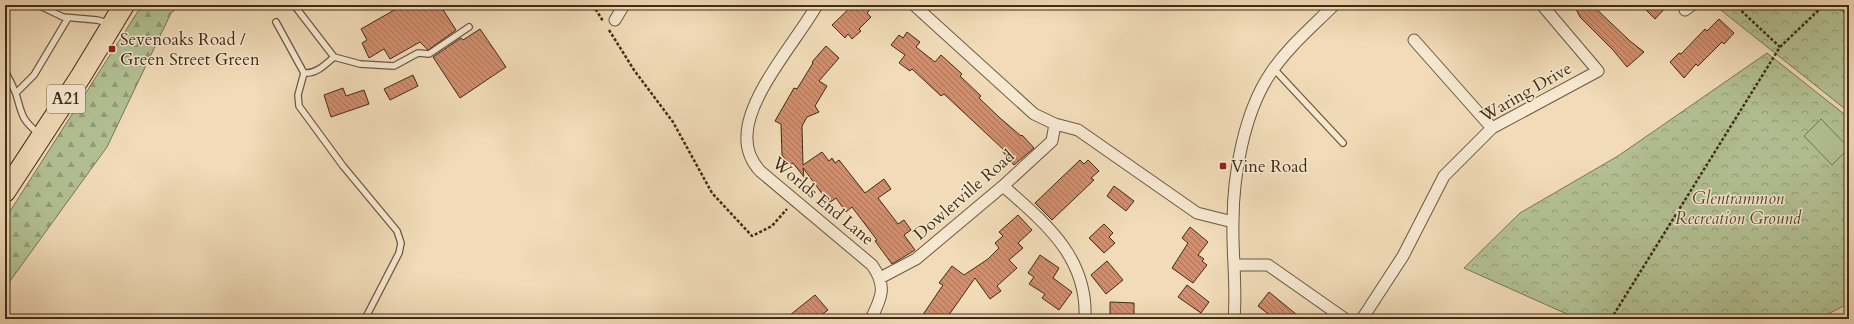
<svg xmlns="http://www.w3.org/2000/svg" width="1854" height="324" viewBox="0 0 1854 324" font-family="Cardo,serif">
<defs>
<pattern id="forest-firs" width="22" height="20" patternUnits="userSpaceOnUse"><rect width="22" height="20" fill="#b3c194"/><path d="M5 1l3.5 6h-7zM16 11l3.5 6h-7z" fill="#939d78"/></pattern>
<pattern id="park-crowns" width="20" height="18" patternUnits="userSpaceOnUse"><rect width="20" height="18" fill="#b3c194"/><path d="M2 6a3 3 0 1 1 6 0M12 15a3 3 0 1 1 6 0" fill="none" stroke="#939d78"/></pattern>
<pattern id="building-back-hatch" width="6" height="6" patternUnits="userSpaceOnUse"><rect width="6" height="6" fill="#d28d6d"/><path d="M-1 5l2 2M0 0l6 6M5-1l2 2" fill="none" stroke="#ac7358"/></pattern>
</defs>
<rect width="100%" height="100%" fill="#f1dbb8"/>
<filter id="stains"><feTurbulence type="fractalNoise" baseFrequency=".005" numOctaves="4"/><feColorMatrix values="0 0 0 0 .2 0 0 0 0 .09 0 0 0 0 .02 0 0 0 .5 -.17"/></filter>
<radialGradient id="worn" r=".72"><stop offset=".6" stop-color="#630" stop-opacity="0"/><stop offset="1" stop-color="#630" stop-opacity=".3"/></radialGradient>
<!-- forest -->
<path fill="url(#forest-firs)" stroke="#7a7654" d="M142 5H181L171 13 107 147 5 288V219Z"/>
<!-- park -->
<path fill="url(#park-crowns)" stroke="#7a7654" d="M1715 5H1849V112L1717 7Z
M1767 53 1844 114 1849 122V303L1819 319H1578L1464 268 1520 213 1618 156Z"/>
<!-- garden -->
<path fill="#b3c194" stroke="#7a7654" d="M1821 119 1849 148 1832 165 1804 136Z"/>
<!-- building -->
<path fill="url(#building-back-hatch)" stroke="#402c14" d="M403 5H440L456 30 428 50 420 42 390 59 384 49 369 58 362 43 367 40 361 29Z
M853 5H874L867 13 871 17 859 29 861 31 852 39 848 34 845 38 832 25Z
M1574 5H1592L1630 41 1644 52 1627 67 1613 50 1580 17Z
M1641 5H1668L1655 19Z
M1719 19 1734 33 1724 44 1722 42 1698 66 1696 64 1684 78 1670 62 1679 53 1681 54 1705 29 1707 31Z
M480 29 506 67 460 98 433 57 461 38 463 40Z
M907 32 920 42 916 47 935 62 941 55 962 74 960 76 981 96 979 98 1000 118 1021 136 1022 135 1034 148 1014 165 1003 152 1004 150 944 94 941 96 912 69 910 71 899 63 905 55 891 45 899 35 903 38Z
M826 46 839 58 819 81 827 86 815 106 819 112 807 117 802 126 803 165 822 152 829 161 832 158 835 163 839 160 865 193 884 179 891 189 878 198 898 224 904 220 911 230 904 235 915 250 892 264 875 241 877 240 852 207 846 212 836 198 829 203 803 168 804 177 793 163 790 165 782 155 781 124 775 121 794 88 797 89 813 63 812 62Z
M413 75 418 86 390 100 384 89Z
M343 88 346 96 364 90 369 104 331 117 324 95Z
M1080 160 1084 164 1088 160 1099 171 1091 178 1094 180 1052 220 1035 203Z
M1114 186 1134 201 1126 211 1107 196Z
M1018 215 1032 230 1018 243 1023 248 1009 260 1017 268 997 286 1001 291 990 299 975 278 946 319H920L943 285 939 283 952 266 964 275 988 259 999 248 995 243 1003 236 999 232Z
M1104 224 1113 233 1109 237 1115 243 1104 253 1089 238Z
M1190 227 1208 242 1198 255 1204 259 1202 261 1207 265 1193 283 1172 268 1188 243 1182 238Z
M1040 255 1059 268 1053 278 1072 292 1059 310 1042 298 1045 294 1029 284 1034 277 1028 273Z
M1107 261 1123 280 1106 294 1091 275Z
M1187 285 1209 302 1201 313 1178 297Z
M1269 292 1302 319H1275L1258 306Z
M815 295 828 310 816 319H785Z
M1110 302 1134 303V319H1110Z"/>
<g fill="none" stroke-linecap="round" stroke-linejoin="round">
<defs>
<path id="lane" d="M38 5 63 17 97 20 108 23
M294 5 334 57 360 64 394 66 418 53 429 54 469 27
M276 22 304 73 298 95 299 106 343 166 397 231 401 243 399 253 365 319
M1274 69 1343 143
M5 71C9 78 13 86 16 94 22 114 21 119 38 133
M304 73C316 74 325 65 334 57
M16 93 34 75 68 18"/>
<path id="street" d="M817 5C797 40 748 95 747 135 746 150 751 161 760 171L872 265C887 286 882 297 871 319
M914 5 1034 114 1055 124 1078 130 1197 213 1233 222
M1685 10 1692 5
M615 20 624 5
M1414 40 1492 128
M1003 186C1045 223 1088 257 1085 319
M1235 265H1268L1345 319
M880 278 916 259 1003 186 1052 141 1055 124
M1234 319C1237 287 1232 254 1233 222 1233 175 1244 113 1270 74 1287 48 1312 27 1334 5
M1362 319 1403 256 1444 176 1492 128 1598 71 1542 5"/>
<path id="highway" d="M5 192 81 76 124 5"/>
</defs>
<!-- lane casing -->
<use href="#lane" stroke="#6c583d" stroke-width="8"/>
<!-- street casing -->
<use href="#street" stroke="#6c583d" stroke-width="13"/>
<!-- highway casing -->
<use href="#highway" stroke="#402c14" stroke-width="22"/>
<!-- path -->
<path stroke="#402c14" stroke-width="2.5" stroke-dasharray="3 2" stroke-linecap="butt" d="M593 5 603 21
M1835 5 1849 15
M609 30 634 70 673 122 712 193 752 236 772 226 787 209
M1780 47 1824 5
M1611 319 1780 47 1735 5"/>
<!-- lane -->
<use href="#lane" stroke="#f6e8d1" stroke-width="5.5"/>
<!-- street -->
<use href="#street" stroke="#f6e8d1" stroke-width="11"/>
<!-- highway -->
<use href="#highway" stroke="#f1dbb8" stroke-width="20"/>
</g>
<!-- markers -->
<g fill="#8f2418" stroke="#f6e8d1" stroke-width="1.5">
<rect x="108" y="45" width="8" height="8" rx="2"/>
<rect x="1219" y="162" width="8" height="8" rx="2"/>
</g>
<g text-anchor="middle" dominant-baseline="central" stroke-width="3" stroke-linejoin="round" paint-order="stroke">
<!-- shield labels -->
<rect fill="#f6e8d1" stroke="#77644d" stroke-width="1" x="47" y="85" width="38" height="28" rx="3"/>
<g font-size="16" font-weight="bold" fill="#402c14">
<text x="66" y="99">A21</text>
</g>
<!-- poi labels -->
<g font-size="17" fill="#402c14" stroke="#f6e8d1" text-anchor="start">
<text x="120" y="39">Sevenoaks Road /<tspan x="120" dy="20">Green Street Green</tspan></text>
<text x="1231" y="166">Vine Road</text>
</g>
<!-- street labels -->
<g font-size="17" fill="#402c14" stroke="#f6e8d1">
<text transform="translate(1526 92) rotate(-30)">Waring Drive</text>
<text transform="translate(964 195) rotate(-41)">Dowlerville Road</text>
<text transform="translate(823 201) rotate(40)">Worlds End Lane</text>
</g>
<!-- park labels -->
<g font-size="17" font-style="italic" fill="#574a2e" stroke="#f6e8d1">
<text x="1738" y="198">Glentrammon<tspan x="1738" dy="20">Recreation Ground</tspan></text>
</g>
</g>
<!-- margin -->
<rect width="1854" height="324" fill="none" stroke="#f1dbb8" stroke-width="20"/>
<rect x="6" y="6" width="1842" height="312" fill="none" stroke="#402c14" stroke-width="2"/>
<rect x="10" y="10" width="1834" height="304" fill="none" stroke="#402c14"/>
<rect width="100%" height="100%" filter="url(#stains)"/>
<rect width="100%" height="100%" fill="url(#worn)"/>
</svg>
